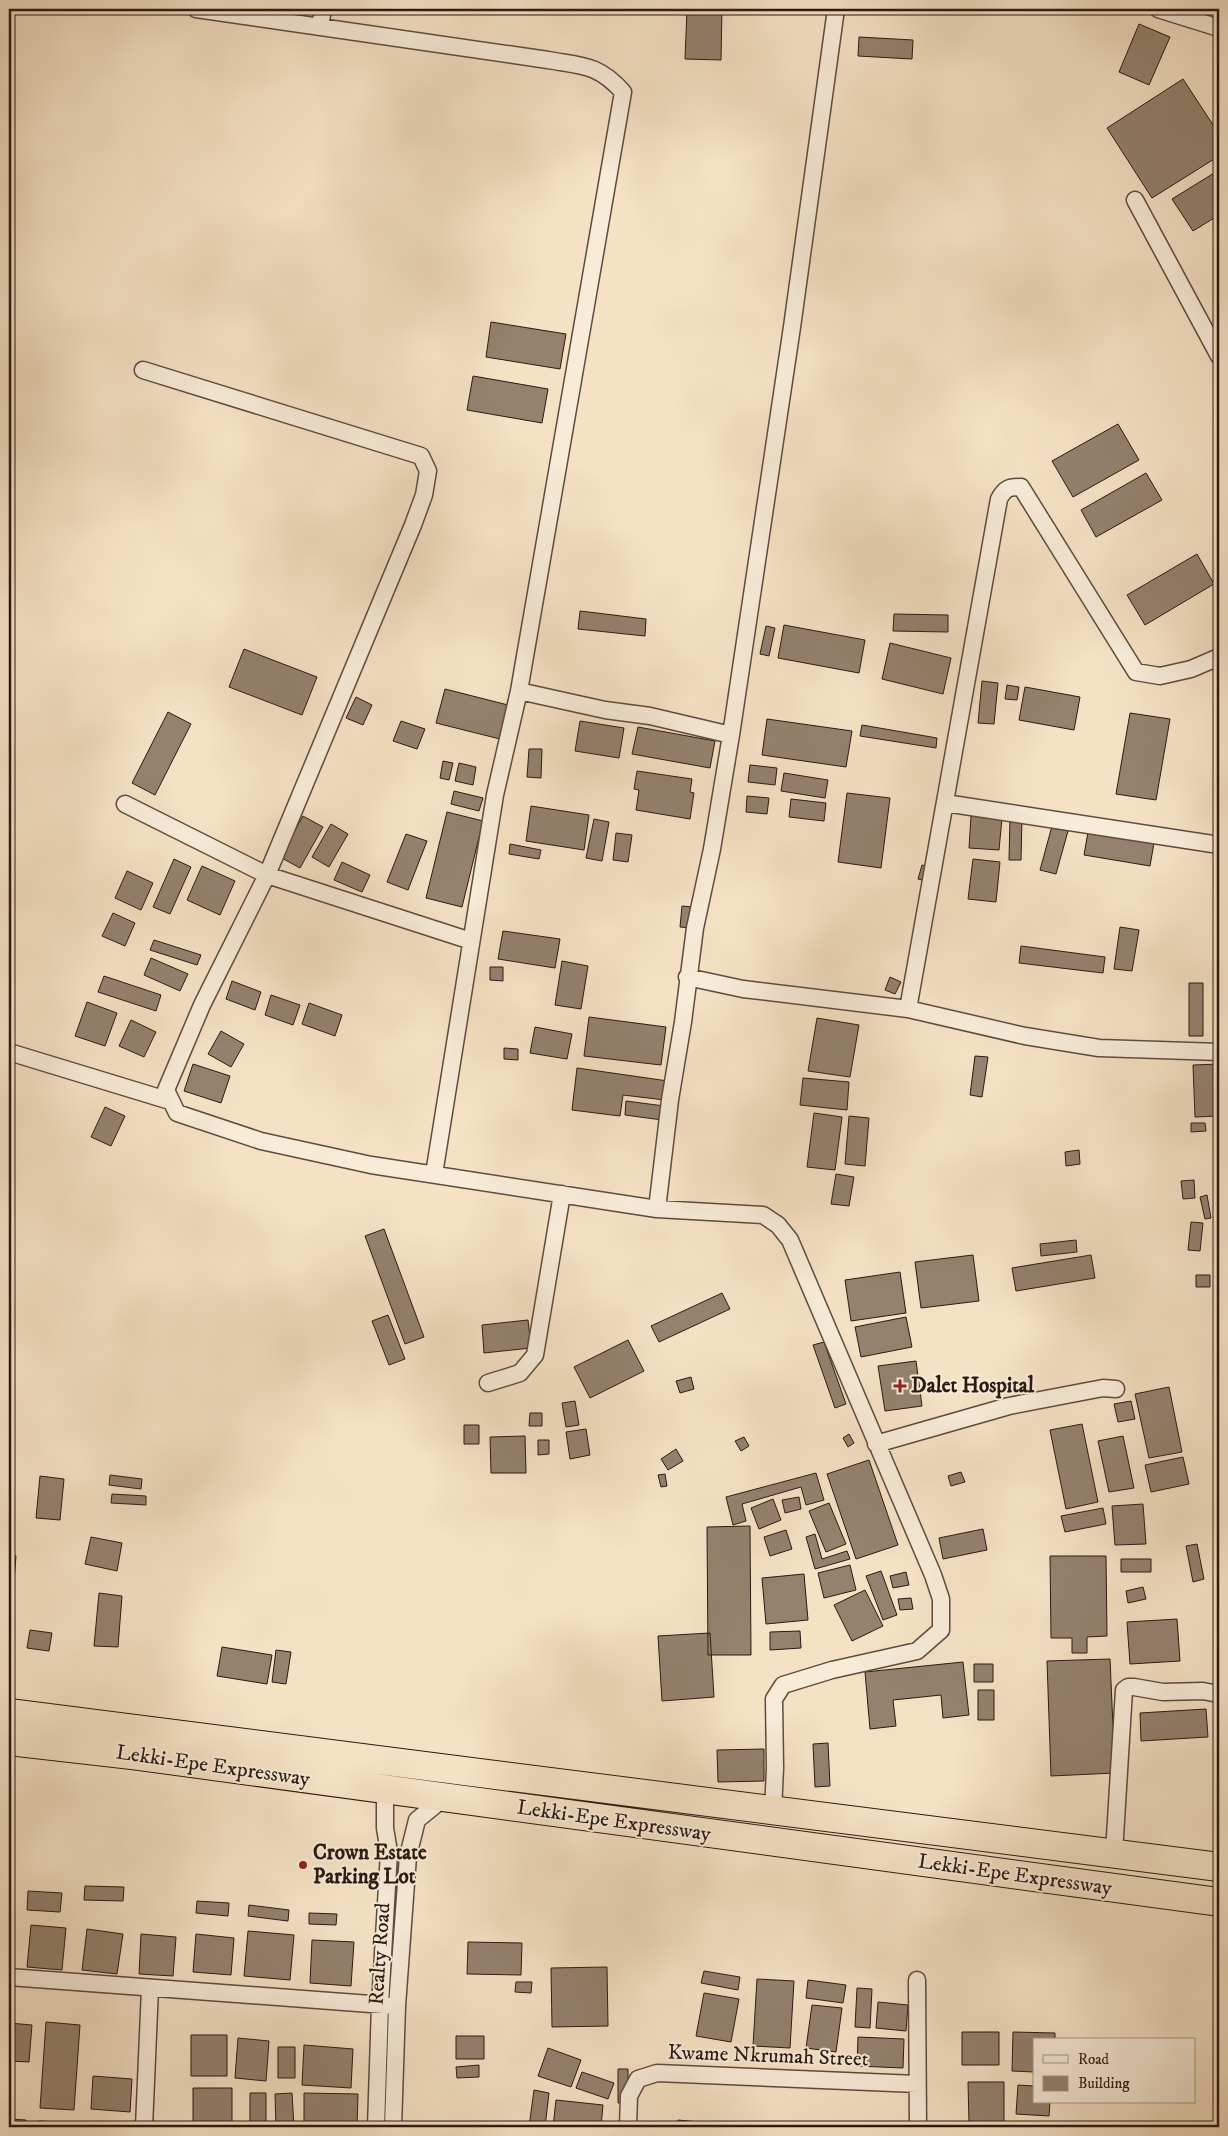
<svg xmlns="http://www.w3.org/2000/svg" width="1228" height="2136" viewBox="0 0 1228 2136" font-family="'IM FELL DW Pica',serif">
<rect width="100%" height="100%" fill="#f5e2c5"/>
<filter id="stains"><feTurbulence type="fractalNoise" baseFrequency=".004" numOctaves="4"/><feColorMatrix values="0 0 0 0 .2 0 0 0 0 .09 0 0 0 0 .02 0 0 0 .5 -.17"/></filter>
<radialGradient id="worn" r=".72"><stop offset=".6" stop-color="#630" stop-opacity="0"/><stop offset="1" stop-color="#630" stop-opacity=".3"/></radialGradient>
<!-- building -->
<path fill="#94826f" stroke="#2b1911" d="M687 9H722L721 60 685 59Z
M1139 24 1170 37 1149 85 1119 72Z
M859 37 913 40 912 59 858 56Z
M1183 79 1219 134V156L1152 198 1107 128Z
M1219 170V215L1193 231 1172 199Z
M491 322 566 334 560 369 486 357Z
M473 376 548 389 542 423 467 410Z
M1118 424 1139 460 1073 497 1052 461Z
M1146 473 1162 500 1096 537 1081 510Z
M1197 554 1214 584 1145 625 1127 595Z
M580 611 646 619 645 636 578 629Z
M894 614 948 615V632L893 631Z
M784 625 865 640 859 673 778 658Z
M766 626 775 628 769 656 760 654Z
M890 643 951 658 943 694 882 679Z
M244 649 317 677 302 715 229 687Z
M982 681 998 683 994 724 978 723Z
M1007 685 1019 687 1017 700 1005 699Z
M1025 687 1080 697 1074 730 1019 720Z
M445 689 508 705 500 739 436 723Z
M356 697 372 705 363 725 346 718Z
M168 712 191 724 155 795 132 783Z
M1130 713 1170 719 1156 800 1116 794Z
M767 719 852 731 846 767 762 755Z
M401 721 425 729 417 749 393 741Z
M580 721 624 728 619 758 575 751Z
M862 725 937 738 936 748 860 736Z
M638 727 715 741 710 768 632 754Z
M529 749H542L541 778 527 777Z
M443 761 453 763 449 780 440 778Z
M459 763 476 767 473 785 455 781Z
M750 765 777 768 775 785 748 782Z
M637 771 692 779 690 792 694 793 690 819 636 810 639 790 634 789Z
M784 773 828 780 825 798 781 791Z
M454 791 483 798 479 811 451 804Z
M847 793 890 798 881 868 838 862Z
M747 796 769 798 767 814 746 812Z
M791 799 826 803 824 821 789 817Z
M531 806 589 815 584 850 526 841Z
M447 812 483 821 462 907 426 898Z
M303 816 323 827 300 868 280 857Z
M971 816 1002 818 999 850 969 848Z
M1010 817 1022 818 1021 860H1009Z
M594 819 609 822 602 861 586 858Z
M331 824 348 834 329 867 312 857Z
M1052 826 1068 831 1056 874 1040 870Z
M1088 832 1154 843 1150 866 1084 855Z
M616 833 632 835 628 862 613 860Z
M406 834 427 841 408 890 387 882Z
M510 844 541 850 539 859 509 854Z
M174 859 191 867 170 914 153 907Z
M973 859 1000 862 996 902 968 899Z
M342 862 370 875 362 892 334 880Z
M922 865 930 867 926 881 918 879Z
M1219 865V885L1215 884Z
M202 866 235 881 220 915 187 900Z
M127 871 153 883 141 910 115 898Z
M682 906 693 907 691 928 680 927Z
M113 913 135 923 125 946 102 936Z
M1120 927 1139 930 1132 971 1114 969Z
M503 931 560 939 555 968 498 959Z
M154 940 201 955 197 965 150 950Z
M1021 946 1105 957 1103 973 1019 963Z
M151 958 188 974 180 991 144 975Z
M562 961 588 966 581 1009 555 1005Z
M490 967H503V981L490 980Z
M104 976 161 995 156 1011 98 992Z
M890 977 901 982 895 994 885 990Z
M232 981 261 992 255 1010 226 999Z
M1189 983H1203V1036H1189Z
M271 995 300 1005 293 1025 265 1015Z
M87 1002 117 1013 105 1046 75 1036Z
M309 1003 342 1015 335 1036 302 1024Z
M589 1017 666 1027 661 1065 584 1056Z
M817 1018 859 1025 850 1077 808 1071Z
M131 1020 156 1032 144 1057 119 1046Z
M535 1027 572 1034 567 1059 530 1053Z
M221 1031 244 1044 231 1067 208 1054Z
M504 1048 518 1049V1060L504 1059Z
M975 1056 988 1057 982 1097 970 1095Z
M193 1064 230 1076 221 1103 184 1091Z
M1219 1064V1116L1195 1117 1193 1065Z
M577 1068 668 1081 665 1100 623 1095 620 1116 572 1110Z
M803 1078 849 1082 847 1110 800 1105Z
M626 1101 664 1106 662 1120 625 1115Z
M105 1107 125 1116 111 1146 91 1137Z
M814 1113 842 1117 835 1170 807 1167Z
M849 1116 869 1118 865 1166 845 1164Z
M1191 1123H1205L1206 1131 1191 1132Z
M1079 1150 1080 1164 1066 1166 1065 1152Z
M836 1174 854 1177 849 1206 831 1204Z
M1194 1180 1195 1198 1183 1199 1181 1181Z
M1207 1195 1211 1218 1205 1219 1200 1197Z
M1191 1222 1203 1223 1200 1251 1188 1250Z
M384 1229 424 1337 405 1344 365 1236Z
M1076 1240 1077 1252 1041 1256 1040 1244Z
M973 1255 979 1301 921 1308 915 1262Z
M1091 1255 1095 1278 1016 1291 1012 1268Z
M900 1272 906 1313 851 1321 845 1280Z
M1196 1275H1210V1287H1196Z
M722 1293 730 1309 659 1342 651 1326Z
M388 1315 405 1359 389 1365 372 1321Z
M906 1317 912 1347 861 1357 855 1327Z
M528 1320 531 1348 484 1353 482 1325Z
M628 1340 644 1371 590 1398 574 1367Z
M824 1342 846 1404 835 1408 813 1345Z
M916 1361 922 1406 885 1411 878 1366Z
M691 1377 694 1389 680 1393 676 1381Z
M1169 1387 1182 1452 1149 1458 1135 1394Z
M575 1401 579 1425 566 1427 562 1403Z
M1131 1401 1135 1419 1118 1422 1114 1404Z
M530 1413H542V1426H529Z
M1082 1424 1098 1502 1066 1509 1050 1430Z
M464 1425H479V1444H464Z
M586 1429 590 1455 570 1459 566 1432Z
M849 1434 854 1443 848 1447 843 1438Z
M525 1436 526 1473H491L490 1437Z
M1123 1436 1134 1488 1109 1492 1098 1441Z
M744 1437 749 1446 741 1451 735 1441Z
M538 1440H549V1454L538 1455Z
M676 1449 683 1461 668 1470 661 1459Z
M1183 1457 1189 1484 1151 1492 1145 1465Z
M869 1460 898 1545 856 1559 827 1474Z
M961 1472 965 1482 951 1486 948 1476Z
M816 1473 824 1500 806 1505 801 1487 742 1504 746 1521 733 1525 726 1497Z
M665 1474 667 1486 661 1487 658 1475Z
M110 1475 142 1479 141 1489 109 1485Z
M40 1476 64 1479 60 1520 36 1518Z
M112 1494 146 1496V1505L111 1503Z
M799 1497 801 1509 785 1513 782 1500Z
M773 1499 781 1520 759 1529 751 1508Z
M829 1503 846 1544 826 1552 809 1511Z
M1143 1504 1146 1544 1115 1545 1112 1506Z
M1103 1508 1106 1524 1065 1532 1061 1516Z
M750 1526 751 1655H708L707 1527Z
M983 1529 987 1550 943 1559 939 1538Z
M786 1530 792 1549 770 1556 764 1537Z
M815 1534 822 1559 847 1551 850 1559 815 1569 806 1537Z
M91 1537 122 1543 117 1571 85 1564Z
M1197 1544 1204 1579 1193 1582 1186 1546Z
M9 1555 16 1556 14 1581 9 1580Z
M1050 1556H1106L1107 1636 1087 1637V1653H1072V1638H1051Z
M1121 1559H1151V1572H1121Z
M850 1565 856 1590 824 1598 818 1573Z
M881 1571 897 1615 883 1620 866 1576Z
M906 1572 909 1585 893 1588 890 1576Z
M804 1574 808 1620 766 1624 762 1578Z
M1143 1587 1146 1599 1128 1603 1126 1591Z
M865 1590 883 1626 852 1641 834 1605Z
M99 1593 122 1596 118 1647 94 1646Z
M911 1598 913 1609 900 1610 898 1599Z
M1177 1619 1180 1661 1130 1664 1127 1622Z
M30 1630 52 1633 49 1651 27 1648Z
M800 1631 801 1648 770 1650V1632Z
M710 1633 714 1697 662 1701 658 1636Z
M222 1647 272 1655 267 1684 217 1676Z
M276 1650 291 1652 286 1684 272 1682Z
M1110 1659 1115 1773 1051 1776 1047 1661Z
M963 1662 969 1715 943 1718 941 1695 893 1700 896 1726 870 1729 865 1672Z
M974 1664H993V1682H974Z
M978 1690H994V1720H978Z
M1206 1709 1208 1737 1141 1741 1140 1713Z
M828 1743 830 1786 815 1787 813 1744Z
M764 1749V1781L718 1782 717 1750Z
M85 1886 124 1887 123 1901 84 1900Z
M28 1891 62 1893 60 1912 27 1910Z
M9 1893H13L11 1909H9Z
M197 1901 229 1903 228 1916 196 1913Z
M249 1905 289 1910 288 1921 248 1916Z
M309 1913 337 1914 336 1925 309 1924Z
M31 1925 66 1928 62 1970 27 1967Z
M9 1926H14L13 1959 9 1958Z
M87 1929 123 1934 117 1974 82 1970Z
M248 1931 294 1935 290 1980 244 1976Z
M141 1934 176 1937 173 1976 139 1974Z
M196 1934 234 1938 231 1975 193 1972Z
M312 1940 354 1942 351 1986 310 1983Z
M468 1942 522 1943 521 1975 467 1974Z
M607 1967 608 2026 552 2027 551 1968Z
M704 1971 740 1977 738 1990 701 1983Z
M757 1979 794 1981 790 2048 753 2046Z
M808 1980 846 1985 843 2003 806 1998Z
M516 1982H532L531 1993 515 1992Z
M857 1988 872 1989 870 2028 855 2027Z
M704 1993 739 1999 731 2042 696 2036Z
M878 2002 908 2005 906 2031 876 2028Z
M812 2005 842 2008 836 2052 806 2048Z
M46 2022 80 2025 74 2110 40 2108Z
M9 2023 32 2025 29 2062 9 2061Z
M962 2032H999V2065H962Z
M1013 2032 1055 2033V2040H1034V2072L1012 2071Z
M191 2035H227V2076H191Z
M456 2036H484V2059H456Z
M858 2037 904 2039 903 2068 857 2066Z
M238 2038 269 2041 266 2081 235 2078Z
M304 2045 353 2049 351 2088 302 2085Z
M278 2047H295V2078H278Z
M548 2048 581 2060 571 2087 538 2076Z
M479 2065V2077L457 2078 456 2067Z
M618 2069H628V2103H618Z
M582 2072 614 2083 608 2099 576 2088Z
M93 2076 132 2079 130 2112 91 2109Z
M968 2082H1004V2123H969Z
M1018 2085 1034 2086V2102H1050L1049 2116 1016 2114Z
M193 2088H232V2125H193Z
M534 2090 549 2093 545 2127H529Z
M250 2093H266V2127H250Z
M292 2093 294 2127H276L275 2094Z
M304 2093 358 2094 357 2127H304Z
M556 2100 603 2105 601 2127H553Z
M9 2119 26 2120V2127H9Z
M678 2120 709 2123V2127H677Z
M39 2121 79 2123 78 2127H39Z
M128 2125V2127H93V2126Z
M824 2125H853V2127H824Z"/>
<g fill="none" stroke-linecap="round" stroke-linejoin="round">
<defs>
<path id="minor" d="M196 9 548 60C582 66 598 64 623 92L519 691 495 795 434 1174
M1158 9 1219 28
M320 27 323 9
M1135 200 1219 356
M143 370 421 456 428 471 424 495 413 525 267 875 202 1005 166 1090 177 1113 261 1141 371 1165 657 1209 763 1215 778 1225 790 1240 933 1575 941 1599V1630L917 1651 832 1670 783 1685 774 1699 775 1768 773 1811
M519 691 605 710 650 716 731 735 712 849 695 928 683 1022 670 1100 657 1209
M731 735 792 327 836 9
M945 803 1219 845
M125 804 267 875 471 941
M687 977 743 989 908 1009 1025 1036 1099 1048 1219 1052
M908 1009 999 499C1005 488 1009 487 1021 487L1136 672 1160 676 1191 669 1219 657
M9 1052 170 1101
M488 1383 520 1373 535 1355 562 1194
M876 1444 1009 1406 1103 1388 1116 1389
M1114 1853 1124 1690 1128 1687H1134L1163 1692 1203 1691 1213 1693
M9 1977 397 2006
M917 1980 918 2127
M144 2127 150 1988
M376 2127 380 2005 389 1852 385 1828V1790
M393 2127 397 2006 408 1856 417 1820 444 1798
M628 2127 629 2096 638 2079 657 2073 917 2084"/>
<path id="trunk" d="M9 1713 1219 1867
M9 1741 132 1755 1219 1902"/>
</defs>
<!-- minor casing -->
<use href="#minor" stroke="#5e4b3e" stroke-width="19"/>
<!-- trunk casing -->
<use href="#trunk" stroke="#2b1911" stroke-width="30"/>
<!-- minor -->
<use href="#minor" stroke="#f8ecd9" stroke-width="16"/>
<!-- trunk -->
<use href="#trunk" stroke="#f5e2c5" stroke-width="28"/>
</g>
<!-- markers -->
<g fill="#8f2418" stroke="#f8ecd9" stroke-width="2">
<path d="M897.5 1378.5h5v5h5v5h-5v5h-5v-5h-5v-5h5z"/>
<circle cx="303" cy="1865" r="5"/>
</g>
<g text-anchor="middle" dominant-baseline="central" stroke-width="4" stroke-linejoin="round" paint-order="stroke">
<!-- poi labels -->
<g font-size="21" font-weight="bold" fill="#2b1911" stroke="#f8ecd9" text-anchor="start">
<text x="911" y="1386">Dalet Hospital</text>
<text x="313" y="1853">Crown Estate<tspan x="313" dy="24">Parking Lot</tspan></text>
</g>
<!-- street labels -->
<g font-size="21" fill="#2b1911" stroke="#f8ecd9">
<text transform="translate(213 1766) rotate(8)">Lekki-Epe Expressway</text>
<text transform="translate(614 1821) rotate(8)">Lekki-Epe Expressway</text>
<text transform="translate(1015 1875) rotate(8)">Lekki-Epe Expressway</text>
<text transform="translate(380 1954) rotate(-86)">Realty Road</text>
<text transform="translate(768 2056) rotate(2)">Kwame Nkrumah Street</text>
</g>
</g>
<!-- margin -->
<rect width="1228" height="2136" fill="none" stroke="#f5e2c5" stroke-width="30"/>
<rect x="10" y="10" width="1208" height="2116" fill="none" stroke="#2b1911" stroke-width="2.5"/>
<rect x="15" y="15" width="1198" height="2106" fill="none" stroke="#2b1911"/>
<!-- legend -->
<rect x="1033" y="2038" width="162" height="65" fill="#f8ecd9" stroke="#a69889"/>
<rect x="1043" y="2055" width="25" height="8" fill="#f8ecd9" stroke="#a69889"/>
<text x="1078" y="2064" font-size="15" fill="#2b1911">Road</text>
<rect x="1043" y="2076" width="25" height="15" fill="#94826f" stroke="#a69889"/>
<text x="1078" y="2088" font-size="15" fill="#2b1911">Building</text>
<rect width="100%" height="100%" filter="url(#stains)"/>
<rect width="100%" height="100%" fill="url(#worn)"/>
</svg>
